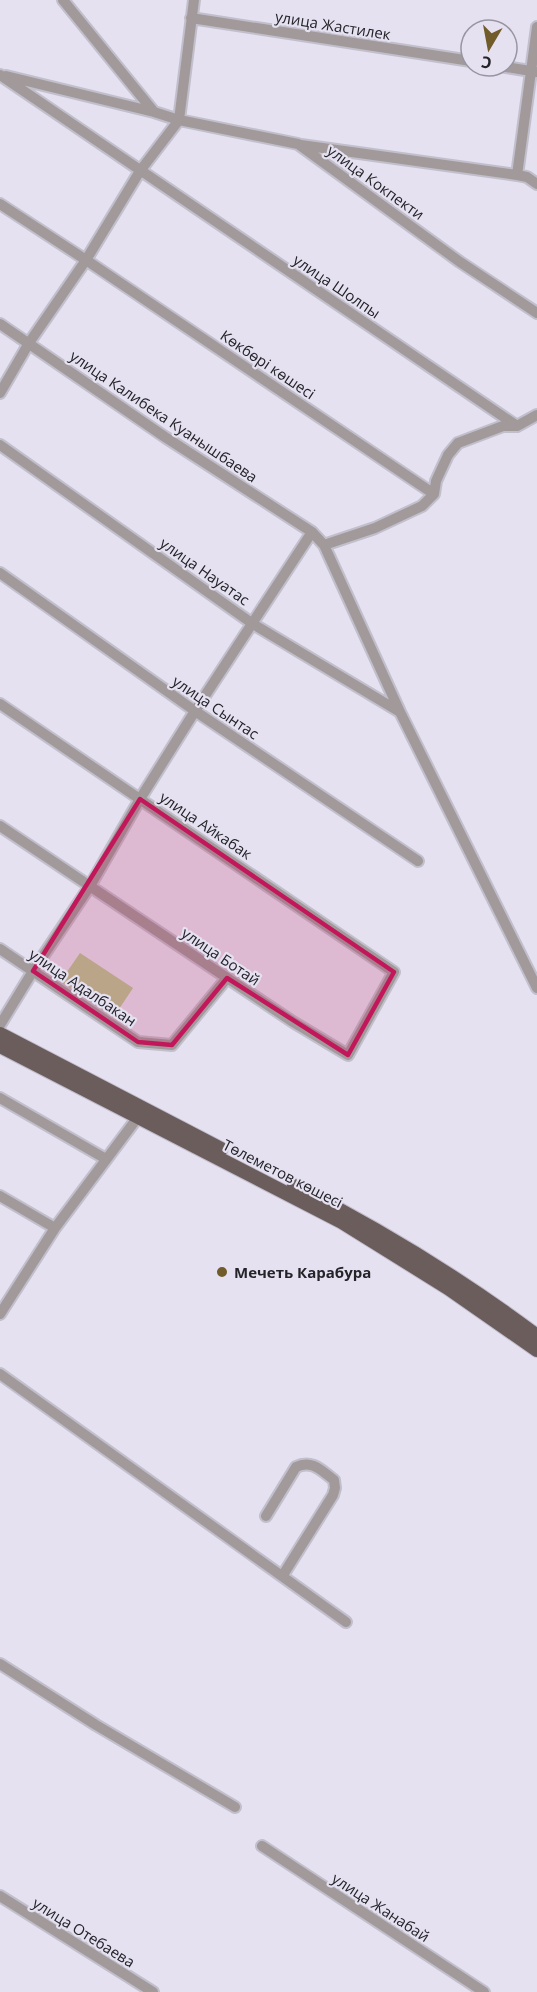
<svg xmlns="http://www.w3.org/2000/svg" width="537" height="1992" viewBox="0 0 537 1992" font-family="'Open Sans',sans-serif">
<rect width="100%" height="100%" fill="#e5e1f1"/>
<!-- green -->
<path fill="#b8c895" d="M80 953 133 988 113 1018 60 982Z"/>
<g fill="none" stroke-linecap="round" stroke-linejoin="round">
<defs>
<path id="minor" d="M63 0 154 112
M191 18 471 61
M500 66 537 72
M0 75 517 426
M6 76 154 112 179 120 194 0
M301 145 517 175 537 27
M517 175 527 177 537 184
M0 204 86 260 434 494
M0 324 165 437 312 532 324 545 400 712 537 988
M0 393 29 343 86 260 140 171 179 120 298 144 460 262 537 313
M0 445 253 624 400 712
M324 545 375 528 422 506 434 494 436 481 448 455 458 443 503 426H517L537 415
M0 573 195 711 418 861
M0 704 394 972 348 1055 293 1022 0 826
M0 949 138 1042 172 1045 227 978
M0 1025 33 971 90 886 140 799 195 711 312 532
M0 1098 106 1159
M0 1196 55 1228
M0 1314 55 1228 138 1117
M0 1374 346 1622
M266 1516 296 1467C312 1459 322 1471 334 1480L335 1488 333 1495 283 1575
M0 1664 96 1725 235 1807
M262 1846 484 1992
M0 1896 153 1992"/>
<path id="major" d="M0 1034 221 1149
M0 1046 342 1222 448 1288 537 1350
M294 1186C379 1229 461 1279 537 1336"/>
</defs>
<!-- minor casing -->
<use href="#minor" stroke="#c2bfcd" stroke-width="14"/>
<!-- major casing -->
<use href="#major" stroke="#c2bfcd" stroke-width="16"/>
<!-- minor -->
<use href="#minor" stroke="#a29a9a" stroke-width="10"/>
<!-- major -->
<use href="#major" stroke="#6c5d5d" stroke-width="14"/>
</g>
<!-- marked area -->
<path fill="#c2185b" fill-opacity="0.2" stroke="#c2185b" stroke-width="4.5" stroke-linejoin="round" d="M140 799 394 972 348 1055 227 978 172 1045 138 1042 33 971Z"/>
<!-- markers -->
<circle fill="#725b2b" stroke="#e5e1f1" stroke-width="2" cx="222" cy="1272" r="6"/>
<g text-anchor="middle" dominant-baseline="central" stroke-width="4.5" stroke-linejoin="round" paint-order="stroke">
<!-- street labels -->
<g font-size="15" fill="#242328" stroke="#e5e1f1">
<text transform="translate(333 25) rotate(9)">улица Жастилек</text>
<text transform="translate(376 182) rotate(36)">улица Кокпекти</text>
<text transform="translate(337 286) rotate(34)">улица Шолпы</text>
<text transform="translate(268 364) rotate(34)">Көкбөрі көшесі</text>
<text transform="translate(164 416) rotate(34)">улица Калибека Куанышбаева</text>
<text transform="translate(205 571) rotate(35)">улица Науатас</text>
<text transform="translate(216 707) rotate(34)">улица Сынтас</text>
<text transform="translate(206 825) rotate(34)">улица Айкабак</text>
<text transform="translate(221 956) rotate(34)">улица Ботай</text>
<text transform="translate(83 987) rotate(34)">улица Адалбакан</text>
<text transform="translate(283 1173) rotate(27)">Төлеметов көшесі</text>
<text transform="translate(381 1907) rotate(33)">улица Жанабай</text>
<text transform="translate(84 1932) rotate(32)">улица Отебаева</text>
</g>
<!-- poi labels -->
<g font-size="15" font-weight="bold" fill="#242328" stroke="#e5e1f1" text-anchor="start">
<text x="234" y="1272">Мечеть Карабура</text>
</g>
</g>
<!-- north arrow -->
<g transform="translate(489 48) rotate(190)"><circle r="28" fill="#e5e1f1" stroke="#9895a1" stroke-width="1.5"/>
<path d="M0-4.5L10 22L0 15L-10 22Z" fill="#725b2b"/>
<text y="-9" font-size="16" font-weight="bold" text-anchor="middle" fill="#242328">С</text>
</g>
</svg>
